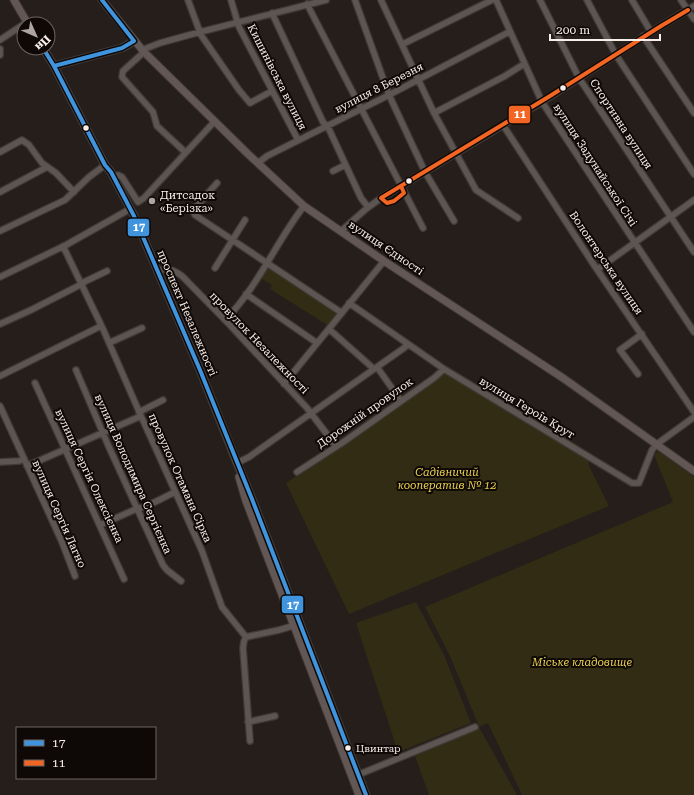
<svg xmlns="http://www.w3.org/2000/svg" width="694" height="795" viewBox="0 0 694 795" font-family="'Roboto Serif',serif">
<rect width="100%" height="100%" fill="#261e1a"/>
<!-- green -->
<path fill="#312c13" d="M267 267H268L340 313 329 326 270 289 272 285 259 277Z
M443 373 446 374 588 459 589 466 609 506 349 614 286 483 296 476 297 474Z
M658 451 694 477V795H522L488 723 479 727 517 795H429L415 756 479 726 450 656 425 607 673 502 654 455Z
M416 602 444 655 471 723 398 752 356 623Z"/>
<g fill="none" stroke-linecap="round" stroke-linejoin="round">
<defs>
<path id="minor" d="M188 0 201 35 239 90 250 103 272 91
M231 0 239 27 298 140
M355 0 389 95 425 172 454 221
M381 0 434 113 476 190 518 218
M496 0 542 102 694 332
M540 0 579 78 694 252
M587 0 616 55 694 174
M632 0 651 32
M681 0 694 19
M307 4 423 228
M272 13 323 122 328 127 361 198 368 207
M643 36 694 113
M0 40 24 24
M403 44 492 0
M0 49V55
M142 50 160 43 200 32 326 0
M144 52 123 71 122 77 153 112 157 126 185 152
M434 113 505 76 524 64
M503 125 594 265 694 412
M0 152 22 140 29 145 42 163 56 173 74 192
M258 163 267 156 389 95 509 32
M333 171 345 165
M113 177 118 175 122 177 138 202 144 198 214 122
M217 183 194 209 193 211 195 215 342 313
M0 192 47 167
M0 231 65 200 89 177 105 165
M341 231 366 209 381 198 542 102 651 32 694 6
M63 246 103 329 141 416 202 551 222 607 246 637
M215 268 245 220
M598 269 694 200
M158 271C167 267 174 270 182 276L228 323 307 408 336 446
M0 277 66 245 130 209
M246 294 317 343
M349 303 444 369 632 483H639L652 450 657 444 694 417
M225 320C258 287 276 242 304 206
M0 324 31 310 78 286 84 282 107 271
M329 329 374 369
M109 343 142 328
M377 367 401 401
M76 370 108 445 163 565 167 570 181 581
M638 374 620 350 642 334
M0 376 101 326
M35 383 124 579
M284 384 384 261
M0 406 62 542 75 576
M139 412 163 400
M0 462 19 461 24 459
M237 463 249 457 404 348 408 344
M27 466 141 416
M297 472 342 443 434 378 444 369
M100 525 134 510 147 506 175 492
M246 637 244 641 243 648 250 741
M246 637 279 630 296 625
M248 722 275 716
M355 776 475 727"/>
<path id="major" d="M14 0 28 24
M102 0 144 52 248 154 304 206 384 261 563 378 694 471
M43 48 54 66 105 165 111 172 134 216 200 370 237 463 252 499 366 795
M54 66 122 48 134 41
M239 477 246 501 359 795"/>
</defs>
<!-- minor casing -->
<use href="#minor" stroke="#403a37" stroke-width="8"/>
<!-- major casing -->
<use href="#major" stroke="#403a37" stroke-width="9"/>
<!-- minor -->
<use href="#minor" stroke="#5c5552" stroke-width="5.5"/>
<!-- major -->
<use href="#major" stroke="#625755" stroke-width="7"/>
<defs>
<path id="bus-1" d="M43 48 54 66 105 165 111 172 134 216 200 370 252 499 366 795
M54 66 122 48 134 41 102 0"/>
<path id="bus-2" d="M401 186 404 193 394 201 387 203 381 198 550 96 661 26 688 10"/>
</defs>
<!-- bus-1 casing -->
<use href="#bus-1" stroke="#0e0806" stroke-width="7"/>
<!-- bus-2 casing -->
<use href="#bus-2" stroke="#0e0806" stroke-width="7"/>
<!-- bus-1 -->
<use href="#bus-1" stroke="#4094de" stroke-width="4"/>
<!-- bus-2 -->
<use href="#bus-2" stroke="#f26522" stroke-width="4"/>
</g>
<!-- markers -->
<g fill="#f8eeea" stroke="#0e0806" stroke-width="1.5">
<circle cx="563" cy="88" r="3.5"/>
<circle cx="86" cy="128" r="3.5"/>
<circle cx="409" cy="181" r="3.5"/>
<circle cx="348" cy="748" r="3.5"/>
</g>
<circle fill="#aea5a1" stroke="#0e0806" stroke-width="1.5" cx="152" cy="201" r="4"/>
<g text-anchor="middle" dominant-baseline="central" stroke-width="4" stroke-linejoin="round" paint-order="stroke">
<!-- bus labels -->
<g font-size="10" fill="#f8eeea" stroke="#0e0806" text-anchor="start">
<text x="356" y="748">Цвинтар</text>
</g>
<!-- street labels -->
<g font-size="11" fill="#f8eeea" stroke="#0e0806">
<text transform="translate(277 77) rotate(63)">Кишинівська вулиця</text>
<text transform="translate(379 88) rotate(-27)">вулиця 8 Березня</text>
<text transform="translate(621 124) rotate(57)">Спортивна вулиця</text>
<text transform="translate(595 165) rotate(57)">вулиця Задунайської Січі</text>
<text transform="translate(386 248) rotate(34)">вулиця Єдності</text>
<text transform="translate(606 263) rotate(56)">Волонтерська вулиця</text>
<text transform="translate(187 313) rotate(67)">проспект Незалежності</text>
<text transform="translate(259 343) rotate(46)">провулок Незалежності</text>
<text transform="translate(527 408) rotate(31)">вулиця Героїв Крут</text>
<text transform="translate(365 413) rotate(-35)">Дорожній провулок</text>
<text transform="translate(133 474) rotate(66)">вулиця Володимира Сергієнка</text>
<text transform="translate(89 476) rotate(65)">вулиця Сергія Олексієнка</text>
<text transform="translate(180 478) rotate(66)">провулок Отамана Сірка</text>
<text transform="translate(59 514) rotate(66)">вулиця Сергія Лагно</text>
</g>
<!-- poi labels -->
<g font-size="11" fill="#f8eeea" stroke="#0e0806" text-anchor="start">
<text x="160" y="195">Дитсадок<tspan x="160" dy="13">«Берізка»</tspan></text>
</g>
<!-- park labels -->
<g font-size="11" font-style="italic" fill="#ebd34f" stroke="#0e0806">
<text x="447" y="472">Садівничий<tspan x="447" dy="13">кооператив № 12</tspan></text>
<text x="582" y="662">Міське кладовище</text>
</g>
</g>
<g stroke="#0e0806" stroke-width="1.5">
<rect x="508" y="105" width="23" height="19" rx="4" fill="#f26522"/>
<rect x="127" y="218" width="23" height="19" rx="4" fill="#4094de"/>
<rect x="281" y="595" width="23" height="19" rx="4" fill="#4094de"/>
</g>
<g font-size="11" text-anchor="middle" font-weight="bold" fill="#fff">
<text x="520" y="118">11</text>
<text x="139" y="231">17</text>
<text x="293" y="609">17</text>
</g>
<!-- legend -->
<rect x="16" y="727" width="140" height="52" fill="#0e0806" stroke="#6c6461"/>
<rect x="24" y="740" width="20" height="6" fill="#4094de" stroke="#6c6461"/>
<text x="52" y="747" font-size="12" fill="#f8eeea">17</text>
<rect x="24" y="760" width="20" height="6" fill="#f26522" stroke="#6c6461"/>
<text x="52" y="767" font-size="12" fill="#f8eeea">11</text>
<!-- north arrow -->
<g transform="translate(36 36) rotate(135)"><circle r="19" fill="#0e0806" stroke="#6c6461"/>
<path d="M0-3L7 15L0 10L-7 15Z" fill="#aea5a1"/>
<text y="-6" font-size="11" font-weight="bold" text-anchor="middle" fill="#f8eeea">Пн</text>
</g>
<!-- scale -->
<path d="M550 34v6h110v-6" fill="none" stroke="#f8eeea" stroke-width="2"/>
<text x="556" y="34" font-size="12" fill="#f8eeea" stroke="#0e0806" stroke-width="3" paint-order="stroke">200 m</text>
</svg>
